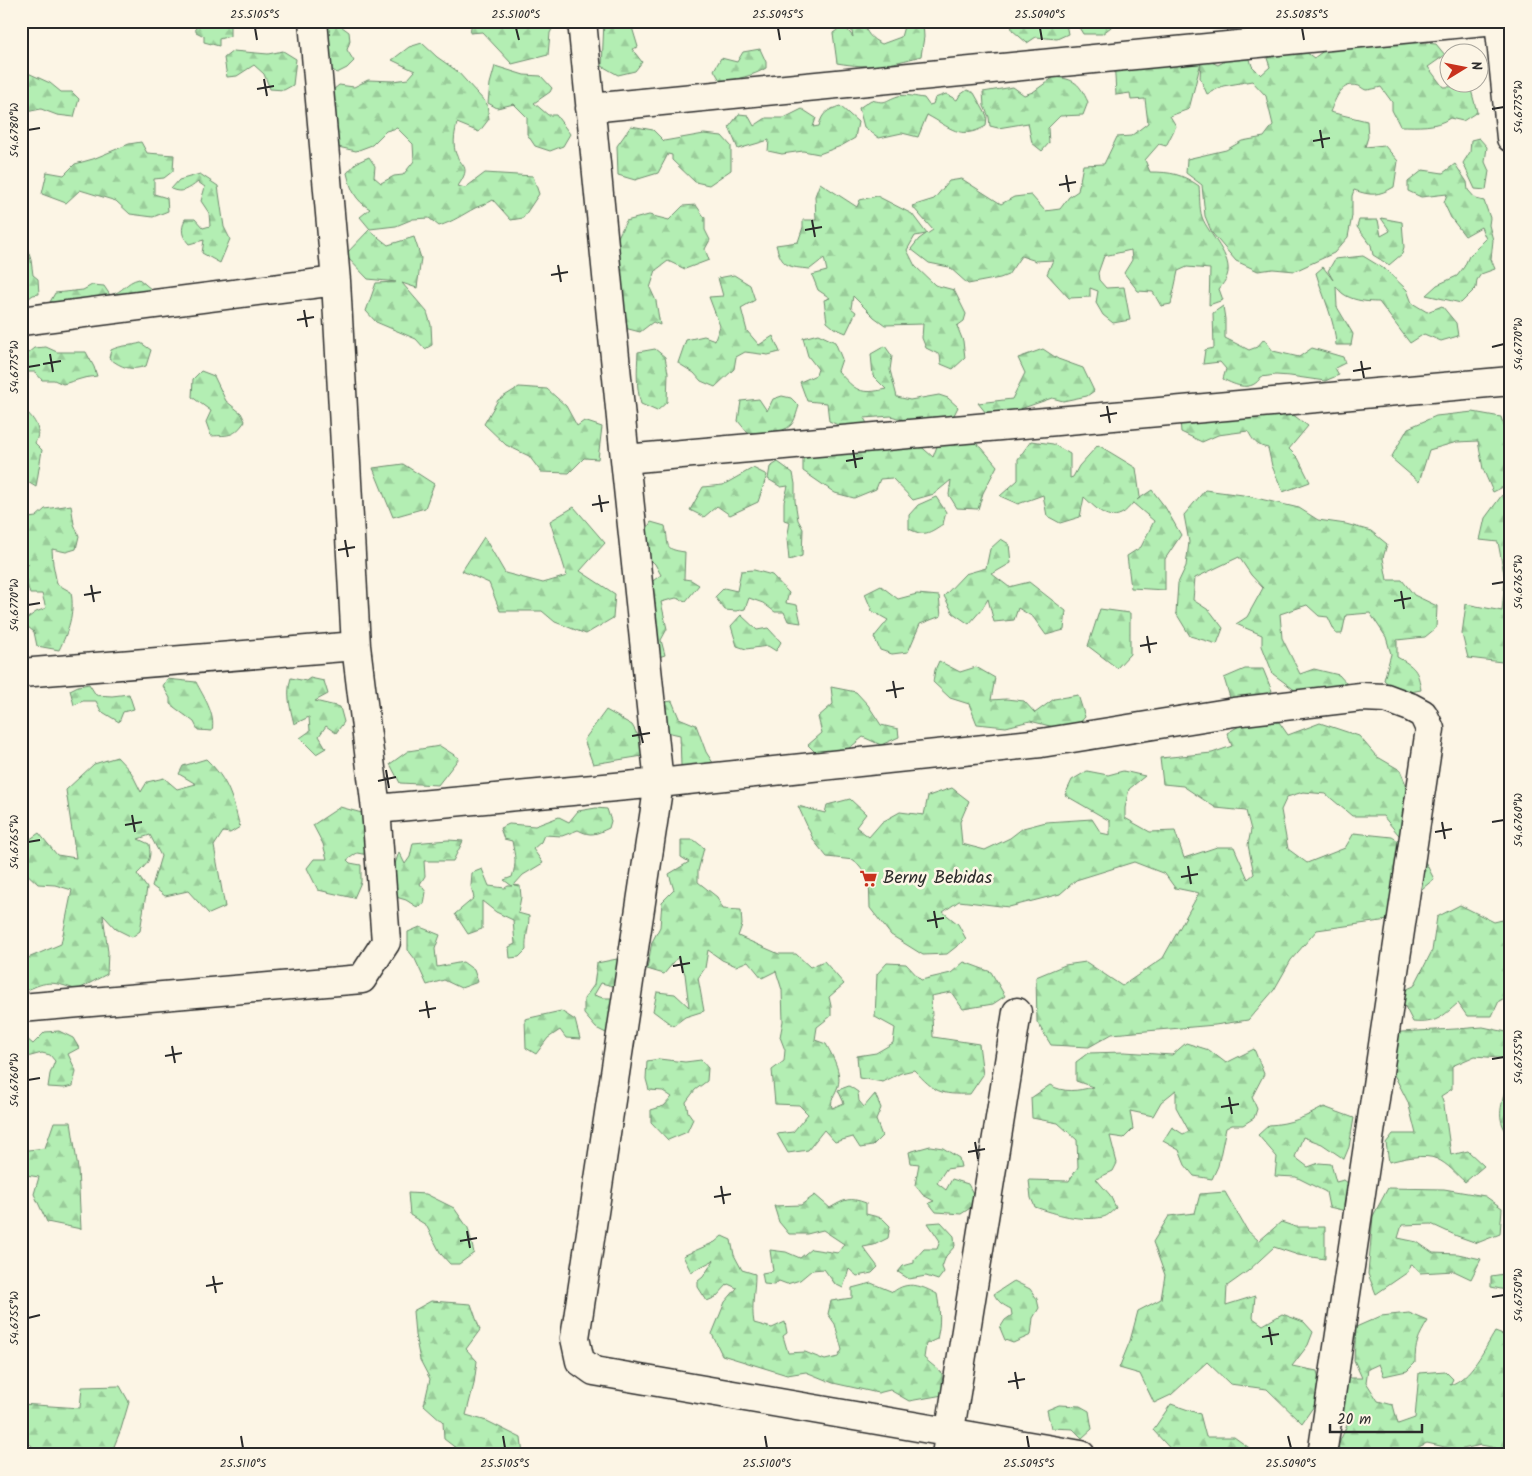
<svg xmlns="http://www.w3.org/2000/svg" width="1532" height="1476" viewBox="0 0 1532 1476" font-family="Kalam,sans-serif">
<defs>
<pattern id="forest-firs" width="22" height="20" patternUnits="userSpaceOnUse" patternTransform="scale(1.25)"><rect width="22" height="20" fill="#b3eeb3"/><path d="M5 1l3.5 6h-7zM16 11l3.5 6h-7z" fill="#9acc9a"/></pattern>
</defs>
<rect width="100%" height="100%" fill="#fcf5e5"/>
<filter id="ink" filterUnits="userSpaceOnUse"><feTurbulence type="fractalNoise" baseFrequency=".02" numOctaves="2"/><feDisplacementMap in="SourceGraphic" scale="10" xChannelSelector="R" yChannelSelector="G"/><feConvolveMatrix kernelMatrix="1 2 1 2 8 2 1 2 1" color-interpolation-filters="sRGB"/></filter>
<g filter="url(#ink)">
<!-- forest -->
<path fill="url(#forest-firs)" stroke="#6f8c6f" d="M195 21H230V36L219 39V46L204 42V36L196 32Z
M326 21H334L349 32 350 41 347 50 354 61 347 68 337 73 327 66Z
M472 21H556L550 33 548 55 512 64 482 32 470 33Z
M604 21H694C673 25 652 21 631 24L638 47 632 49 642 62 635 71 618 75 602 66Z
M850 21H863C866 33 871 39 882 44L901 37 905 23 923 22 924 37 921 56C889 65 871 69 837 63L833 33 844 25 853 37Z
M1011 21H1041L1043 26 1055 22 1066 24 1068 34 1057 39 1036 37 1027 43 1012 30Z
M1075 21H1114L1111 27 1102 34H1083Z
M1355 38 1390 45 1404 41 1436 44 1445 55 1428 67 1443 87 1470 86 1477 112 1463 121 1450 118C1435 128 1418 126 1400 126L1392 110V102L1381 87C1377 88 1370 90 1366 90 1363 89 1361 87 1359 86 1341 81 1336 98 1330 112L1367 121 1368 137 1365 147 1384 145 1398 161 1394 187C1378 196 1371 196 1354 190L1352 196V216L1348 237 1334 253 1295 271 1273 269 1258 271 1236 261 1212 233 1205 216 1202 185 1186 173 1187 159 1226 150 1242 141 1264 137 1273 125 1266 96 1252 81 1223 86 1207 94 1200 78 1201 62 1189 109 1170 116 1176 126 1166 146 1159 144 1145 160 1150 172C1171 172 1182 174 1199 186 1200 196 1199 208 1202 217 1208 234 1234 257 1227 276 1226 280 1222 285 1219 289L1223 300 1209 305 1210 269 1187 267 1178 271 1171 304 1161 306 1153 292 1138 291 1124 273 1132 260 1131 250 1104 256 1098 273 1099 280 1106 288 1124 287 1130 320 1113 323 1103 315 1096 303 1098 291 1090 288V297L1069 298 1047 274 1053 260 1036 261 1021 256 1008 275 1000 278 968 284 949 267 929 263 911 249 919 239 926 234 915 236 907 250 915 266 935 285 954 290 966 314 964 321 957 326 963 341 965 358 953 369 941 364 940 355 926 348 922 338 923 324 885 325 874 317 853 296 851 308 856 312 846 333 834 328 827 322 824 300 830 298 818 290 812 275 827 271 824 258 810 269C788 267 782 267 776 245L798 242 803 227V220H816L815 196 820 183 857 207 860 200 877 196 912 214 927 234 933 230 912 206 934 199 949 181 962 179 1001 204 1014 197 1031 195 1045 211 1060 209 1069 197 1078 191 1083 165 1104 164 1117 137 1131 136 1148 123 1145 99 1131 100 1130 93 1116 95 1114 57 1202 58 1218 65 1231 58 1250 59 1252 66 1261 75 1270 67 1267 58 1295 44 1314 58 1337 41Z
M422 43 437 57 457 71 487 104 489 119 479 132 457 123C455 132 453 141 455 151 460 168 473 164 458 186L465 188 485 173 533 176 539 194 523 218 511 220 493 200C487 204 481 205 475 208 462 215 454 221 439 226L429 218 413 219 396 226 370 229 360 217 370 209C355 200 351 190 347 173L356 163 369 157 375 166 374 177 381 183 394 176 403 175 414 161 413 144 397 128 386 131 372 145 356 151 338 147 327 95 339 85 354 87 368 80 393 81 408 79 415 71 392 60 409 47Z
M760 49 766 62V68C753 76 737 79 721 82L714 70 721 58 737 62 743 52Z
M233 51 268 54 283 51 296 59 293 85 284 90 270 89 264 74 254 65 237 76 227 77 224 58Z
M495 66 524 75 541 76 552 88 550 92 534 103 548 115H556L570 134 563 146 550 151 535 146 527 134V117L514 104 497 108 488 103 490 84Z
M28 73 50 83 61 92H72L79 99 74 117 57 115 41 109 21 113V74Z
M1054 77C1075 79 1079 83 1088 102L1083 115 1060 116 1048 128 1049 143 1042 151 1032 143 1028 123 998 128 990 126 989 117 984 106 983 92 1013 87 1024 95 1033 92Z
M967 90 974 93 987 116 986 126C960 141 950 127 927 115L918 137 902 133 879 138 864 127 859 108 871 100C888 104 883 101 898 96 906 94 916 97 924 98L929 105 933 104 935 98 946 94 957 100 960 95Z
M840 106 858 122 855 138 841 146 819 154 803 151 782 154 768 151 769 140 738 149 729 127 739 114 748 115 754 126 766 118H784L802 109 816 118 813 127 819 126C822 113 827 110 840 106Z
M631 126 653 130 664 141 704 134 722 136 731 146V170L709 185 695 182 672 160V155L668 154 658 173 635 180 618 175 617 146Z
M1479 138 1487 147 1485 162 1489 171 1486 190 1475 189 1463 163 1470 152 1471 140Z
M141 142 147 153 174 155 173 171 164 178 154 179V194L167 198 168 211 153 217 130 214 116 201 80 190 66 203 42 194 47 172 64 175 75 164 93 159 129 144Z
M1455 164 1467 182 1468 190 1476 199 1484 201 1490 218 1489 225 1493 240 1491 259 1495 269 1481 274 1477 280 1476 288 1461 303 1426 295 1437 285 1457 276 1464 267 1469 256 1486 239 1481 227 1465 236 1451 218 1444 203 1447 194 1421 197 1408 191V182L1423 170 1443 173Z
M200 174 218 186 224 227 230 239 220 263 202 253 204 240 189 244C181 235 181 230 185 219H195L203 228 210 226 209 213 201 201 205 187 198 182C189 189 182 194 171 189L179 180Z
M696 205 705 218V230L710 240 705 249 709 260 685 269 668 261 656 270 650 288 656 301 660 325 653 322 640 332 613 325 609 255 626 221 649 215 669 220 683 206Z
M1381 218 1402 222 1404 247 1402 254 1389 265 1373 255 1371 245 1357 227 1359 220H1378L1381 236 1390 231Z
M369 230 388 245 414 237 421 258 417 288 402 283 427 312 431 325 432 345 425 349 416 339 376 322 366 311 376 283 396 282 368 279 345 255Z
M21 236 24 238 31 260 33 275 38 279 39 294 33 295 21 304Z
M1363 256 1386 270 1407 290 1412 303 1427 312 1442 306 1456 323 1458 336 1441 341 1424 334 1410 343 1379 302C1364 302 1344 300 1336 286L1337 307 1353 334 1351 345H1336C1335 320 1323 297 1316 273L1323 267 1333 280 1328 271 1335 259Z
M734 275 750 285 755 300 741 308 747 331 759 345 773 336 780 352 768 355 745 352 736 357 734 369 715 387 701 381 694 373 678 363 686 340 704 336 715 340 720 326 709 297 723 296 718 278Z
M139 279 152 290 153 306 50 302 55 293 83 290 92 285 104 286 110 295C124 292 125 282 139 279Z
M1223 306 1225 319V338L1249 350 1257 347 1264 339 1273 351 1299 357 1312 348 1343 357 1345 363 1335 368 1339 375 1325 381 1290 376 1276 375 1261 377C1252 392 1236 386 1223 379L1226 369 1220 362 1203 364 1205 350 1214 348 1213 313Z
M818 334 835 342 842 359 838 371C856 391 860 395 886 389L873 376 871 354 885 346 892 356 890 370 897 397 910 400 939 395 948 398 958 407 953 417H933L914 423 891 416 864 418 869 427 847 429 829 421 827 403 807 401 800 382 816 375 818 369 808 356 803 338Z
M141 343 151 350 146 366C131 371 122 368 109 358L111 350C121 345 131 346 141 343Z
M46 347 57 352H86L94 367 97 376 84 378 63 384 54 380H42L35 372H28V380L22 387 23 408C33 418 43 428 35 443L42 450 36 487 21 478V356L23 357 34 348Z
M655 349 665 357 668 373 667 402 657 411 641 404C636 387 637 370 638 352Z
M1043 349 1058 359 1083 368 1094 391 1087 396 1063 401 1052 398 1006 414 986 413 978 403 1012 399 1025 373 1018 358Z
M201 371 214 376 226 401 241 413 245 421C234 437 230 435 211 436L206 422 211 411 192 397 193 379Z
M519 387 547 389 566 406 577 426 584 421 602 427 598 459 584 458 569 473 541 472 529 456 506 445 484 424 498 400Z
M782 396 791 398 799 406C797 411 795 421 791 425 783 434 758 434 747 432L738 421 741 401 759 399 767 411 773 399Z
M1288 411 1308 426 1289 449 1298 458 1310 482 1283 492 1272 466 1268 448C1257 446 1253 441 1248 431L1218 435 1202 442 1181 432 1180 420Z
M1473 412 1501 417 1511 447V483L1493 492 1483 469 1478 441 1457 442 1429 450 1419 482 1391 458 1408 428 1436 416Z
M965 435 982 448 997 466 983 493 978 509 957 508 949 495 951 480 934 494 913 500 892 478 880 479 876 489 854 498 835 493 803 471V452L832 449 851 454 879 446 901 449 917 443 933 457 939 441Z
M1031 441 1053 444 1070 454V478L1073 477 1079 466 1098 445 1136 468 1140 497 1137 500 1152 490 1165 507 1181 535 1165 559V590L1131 588 1127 556 1141 547 1154 521 1133 503C1130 506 1126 512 1121 514 1106 521 1094 506 1084 497L1080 517 1060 523 1047 516 1043 495 1018 504 1000 496 1018 480V459Z
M778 462 793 473 795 484V501L798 520 803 529 802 556 789 560 787 539 790 522 784 520V502L788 486 781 487 768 479 770 467Z
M403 464 434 484 425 508 393 517 373 468Z
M753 468 767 475 758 502 730 515 717 506 704 517 690 510 703 487 723 485Z
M1205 490 1243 495 1299 508 1318 520 1346 524 1371 531 1387 544 1383 558 1387 580H1402L1414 595 1437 606 1436 628 1425 637 1397 640V657C1415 667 1418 670 1421 690L1399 694 1384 680 1391 654 1386 637 1370 613 1346 615 1342 634H1336L1328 617 1319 616 1307 605 1280 614 1282 638 1300 674 1314 669 1339 675 1348 685 1304 697 1273 674 1262 646V635L1236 624 1247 617 1263 588 1251 575 1239 557 1195 578 1193 600 1210 611 1223 628 1217 644 1190 636 1176 613 1178 583 1186 566 1189 542 1184 515Z
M1502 495 1511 513V657L1502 662 1468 658 1462 634 1466 604 1502 611 1505 579 1498 542 1480 540 1485 518Z
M936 497 946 512 943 524C929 533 925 537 909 529V515L918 505Z
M71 505 74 524 79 536 76 549 66 552 52 549 53 564 57 584 71 592C75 613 68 632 59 650L37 646 34 632 22 622 36 612 46 608 42 594H30L23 570 29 564 21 562V519L36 517 45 509Z
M574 507 605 543 580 571 615 594 613 618 586 634 555 622 542 611H500L489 583 462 571 484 537 505 573 543 583 567 576 550 521Z
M651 522 665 526C670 546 662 549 685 552L684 579 691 580 699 585 686 601 676 598 661 602 667 629 661 640 665 655 659 657 643 588 661 575 655 564 646 555 641 539Z
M1001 539 1009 544 1011 563 992 574 1009 587 1029 582 1066 611 1064 630 1046 635 1033 617 1018 608 1014 620 994 622 988 599 982 609 969 624 953 613 944 596 965 574 986 568 990 549Z
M754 570 772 575 789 593 786 603 797 605 801 623 788 621 784 612H775L763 603 749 598 745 609 736 611 725 610 715 597 724 588 737 591 741 571Z
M881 586 898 599 917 594 939 596 941 616 920 624 908 652 892 654 880 650 874 637 888 620 872 611 865 594Z
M1100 609 1130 613V654L1117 668 1088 646Z
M741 615 757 630 768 628 781 642 776 651 768 646 746 649 737 646 731 626Z
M939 661 960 672 976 667 995 678 991 700 1006 699 1024 701 1035 713 1054 699 1078 695 1085 717 1077 726 1062 729 1030 721 1006 727 977 724 969 704 950 698 933 682 935 670Z
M1245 669H1263L1272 691 1251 702 1231 701 1224 678Z
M291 678 306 681 310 678 324 681 328 694 315 701 340 707 344 722 336 733 326 726 319 736 326 748 316 754 300 738 310 731 309 717 294 724C290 707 286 694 291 678Z
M167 679 196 682C203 696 216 714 212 731L198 730 194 722 170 704V698L163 686Z
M89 684 96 695 112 696 129 694 134 709 123 712 119 722 101 711 96 701H83L74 705 70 690 78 686Z
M831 687 856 692 868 705 881 725 898 729 899 737 881 745 863 737 836 759 819 756 808 745 822 733 818 717 833 704Z
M672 701 679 718 696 725 706 752 715 766 698 776 681 766 680 735 662 731 659 703Z
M606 710 632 725 649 755 593 764 584 740Z
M1248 721 1279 722 1288 735 1320 723 1359 736 1376 756 1400 770 1409 792 1403 840 1383 816H1352L1326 794 1303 792 1287 797 1281 810 1288 849 1307 863 1345 848 1354 833 1392 837 1410 848 1416 844 1434 879 1400 907 1388 920 1317 930 1291 960 1274 990 1248 1020 1215 1025 1112 1034 1089 1047 1051 1045 1037 1022 1036 977 1065 965 1086 962 1122 986 1163 958 1199 893 1175 888 1165 874 1134 862 1076 880 1060 894 1009 907 959 901 943 912 958 924 966 939 947 954 923 955 891 935 870 908 869 878 854 860 827 857 814 841 798 806 825 813 827 805 850 799 866 814 856 827 869 837 882 822 900 812 924 815 928 796 952 788 969 801 960 822 962 844 985 850 1010 838 1023 828 1046 822 1092 819 1101 833 1110 835V821L1065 795 1072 780 1087 771 1108 775 1123 771 1145 776 1129 789 1125 808V818L1150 832 1175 831 1184 858 1217 847H1234L1248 879 1254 874 1248 845 1251 830 1246 811 1216 808 1183 786 1163 784 1160 758 1212 753 1232 746 1227 733Z
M440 746 459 758 438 785 400 783 390 764 408 751Z
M117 757 131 772 141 792 147 782 164 778 177 789 196 784 179 774 183 766 206 759C229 781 232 797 240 827L230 833 223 832 214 846 225 907 209 914 188 891 165 896 152 886 161 856 150 835 138 839 149 844C152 860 148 863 137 874L147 888 140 931 132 937 116 929 103 915 108 952 107 974 77 990C50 980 46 981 21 993V961L61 944 72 890 55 885 38 884 24 871 23 844 39 833 57 855 76 858 66 790 94 764Z
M340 807 362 813 369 834 368 855 357 853 347 860 350 863 361 865V882L354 898 318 890 307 868 314 859H327L323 844 313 825Z
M596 808 607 809 611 821 609 828C596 834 591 837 578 830L562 836 544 835 541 842 533 849 543 863 523 875 514 885 520 886 521 897 518 913 529 916C529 928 525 938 526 950L519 957 510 958 509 947 515 944 513 920 496 912 482 901V929L468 934 455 914 474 898 471 886 472 873 482 869 489 886 505 888 508 886H512L504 880 512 877C517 862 515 857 512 841L504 839 500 828 509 824 535 826 559 817 569 822 578 811Z
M448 840 463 841 453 861H424L425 876 420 884 426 892 424 904 417 907 406 900 396 897 392 873 399 852 405 864 410 857 413 843Z
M681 840H694L704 848 698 871V882L717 897 723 909 741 910 742 925 738 936 779 954H796L810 967 824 961 844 984 829 997 831 1006V1016L817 1027 815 1040 826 1044C832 1055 842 1072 838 1086 835 1095 830 1099 832 1108L844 1103 838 1090 849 1086 858 1092 859 1101 864 1107 875 1094 881 1108 876 1120 882 1136 872 1146 860 1148 853 1137 835 1142 824 1130 808 1150 788 1153 777 1134 793 1132 808 1114 799 1105 775 1104 772 1070 784 1061 785 1050 780 1037 783 1021 782 990 776 971 762 978 748 961 736 966 722 960 708 950 705 968 698 978 704 1011 685 1017 673 1026 653 1011 657 992 675 994 689 1007 685 974 678 957 664 974 647 969 652 942 660 927 662 902 674 890 669 874 689 862 681 857Z
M1460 905 1494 922 1511 918V995L1499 1001 1492 1016H1467L1458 1003C1442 1017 1436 1024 1413 1022L1398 993 1414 986 1432 951 1437 917Z
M420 927 440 935 435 949 437 967 463 962 474 970 478 982 461 988 444 980 427 985 415 959 408 950V932Z
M617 959 631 975 617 987 601 983 594 995 603 998H613L608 1034 596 1028 584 1014V999L594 985 597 963Z
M964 962 991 972 1005 996 993 1004 963 1009 951 992 931 996 933 1037 979 1044 983 1075 970 1094C939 1095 935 1092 914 1070L901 1073 883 1082 859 1078 857 1056 876 1053 893 1043 895 1028 875 1017 877 974 887 963 906 964 921 980 951 973Z
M561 1011 575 1020 580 1039 566 1038 560 1030 548 1038 536 1054 526 1048 525 1019Z
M1483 1027 1511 1033V1059L1475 1056 1452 1066V1089L1441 1096 1444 1105 1451 1155 1468 1151 1484 1166 1465 1182C1456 1174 1448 1164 1437 1159 1425 1153 1401 1159 1389 1162L1386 1143 1393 1134H1416L1408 1102 1385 1057 1389 1033C1420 1030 1452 1030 1483 1027Z
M59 1031 73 1038 79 1048 68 1054 76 1071 73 1086 64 1088 48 1087 50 1074 55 1061 50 1055 42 1053 27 1057 26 1060 21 1061V1034L33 1044 45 1032Z
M1186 1043 1209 1050 1226 1063 1254 1049 1264 1074 1252 1097 1257 1109 1254 1118 1243 1125H1232L1226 1128 1218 1166 1212 1179 1194 1176 1185 1165 1179 1150 1163 1141 1172 1127 1183 1134 1189 1131 1176 1107V1090L1161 1102 1153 1116 1130 1111 1133 1129 1124 1138 1110 1136 1117 1163 1113 1171 1096 1179 1110 1195 1116 1208C1112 1211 1108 1216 1103 1217 1080 1222 1056 1214 1035 1207L1031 1198 1029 1180 1069 1181 1078 1167 1077 1140 1058 1123 1032 1118 1031 1098 1050 1085C1063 1093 1078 1091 1093 1087L1076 1081V1062L1088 1053 1124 1052 1172 1055Z
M659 1059 685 1062 701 1060 708 1068 707 1081 695 1090 686 1102 688 1112 693 1119 687 1132 668 1140 651 1122V1110L664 1106 672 1097 663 1091 649 1090 646 1079 647 1061Z
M1511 1085V1138C1495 1119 1501 1109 1506 1086Z
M1324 1107 1354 1118 1349 1147 1344 1159 1322 1144 1303 1137 1295 1157 1308 1167 1319 1163 1331 1164 1336 1182 1344 1180 1357 1190 1346 1211 1329 1207 1326 1192 1296 1177 1275 1176 1277 1157 1258 1135 1269 1125C1290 1124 1306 1117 1324 1107Z
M54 1122H71L78 1169 81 1229 47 1222 34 1194 39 1177 26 1175 21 1180V1148L28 1150 45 1148Z
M930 1146 943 1148 959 1158 961 1167 946 1169 937 1183 946 1190 952 1179 968 1184 978 1203 961 1214 936 1212 929 1203 934 1201 923 1195 915 1185 919 1164 911 1163 909 1152Z
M1388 1188 1444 1189 1485 1196 1502 1208 1500 1234 1477 1243 1457 1236 1431 1224 1402 1225 1398 1238 1417 1242 1433 1253 1458 1254 1481 1259 1471 1279 1454 1271 1420 1273 1412 1264 1410 1265 1408 1272 1376 1294 1368 1274 1373 1216Z
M1225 1192 1247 1230 1259 1241 1281 1222 1296 1227H1325V1259L1298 1255 1274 1247 1248 1271 1227 1286 1226 1305 1255 1296 1253 1318 1263 1325 1282 1314 1304 1322 1313 1332 1308 1345 1292 1366 1317 1371 1323 1393 1302 1423 1267 1389 1230 1384 1207 1362 1171 1395 1154 1403 1140 1374 1119 1368 1130 1341 1138 1311 1161 1299 1165 1275 1153 1242 1169 1216 1195 1213 1200 1194Z
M408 1193 426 1194 454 1208 468 1228 474 1253 459 1264H450L441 1254 426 1225 410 1215Z
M815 1195 830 1208C845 1199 850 1197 866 1203V1214L882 1218 890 1226 888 1238 874 1245 863 1247 878 1267 872 1273 857 1276 849 1269 843 1288 835 1284 824 1269 812 1270 800 1280 787 1284 779 1281 774 1285 764 1284 762 1273 773 1271 770 1250 786 1252 800 1258 811 1249 838 1253 844 1244 823 1230 807 1234H789L779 1222 774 1206 801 1205Z
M941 1222 954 1236 955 1246 946 1256 942 1267 944 1272 938 1280 926 1276 909 1279 898 1272 903 1266 914 1263V1260L924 1249H937L940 1241 928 1223Z
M722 1236 731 1240 734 1255 742 1270 755 1274C755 1292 751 1306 754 1323L772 1328 785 1322 787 1333 783 1336 788 1353 805 1352 825 1360 838 1357 842 1350 835 1324 828 1314 831 1301 852 1298V1288L871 1283 893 1292C908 1280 922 1286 937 1294 940 1310 941 1323 937 1339L926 1344 924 1358 942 1373 943 1395 909 1401 890 1390 878 1393 833 1383 806 1372 787 1375 722 1355 712 1334 725 1302 737 1288 728 1284 716 1297 707 1301 698 1287V1281L703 1277 714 1260 691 1272 683 1256 715 1242Z
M1511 1273V1291L1491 1287V1276Z
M1014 1281 1030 1289 1037 1299 1039 1308 1033 1318 1031 1335 1013 1343 1005 1340 1000 1328 1005 1320 1012 1315 1011 1309C1003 1305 998 1302 994 1294Z
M431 1301 471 1304 480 1330 466 1349 477 1361 474 1384 466 1415 487 1421 521 1438 523 1455H465L444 1439 443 1422 424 1405 430 1379 420 1360 415 1335 413 1311Z
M1409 1313 1428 1321C1418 1337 1415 1344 1415 1363L1407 1371 1384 1376 1379 1364 1368 1369 1366 1382 1378 1401 1393 1405 1398 1424 1415 1418 1419 1373 1445 1371 1453 1379 1450 1385C1471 1378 1484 1350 1495 1332L1511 1338V1455H1498L1496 1448 1481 1445 1458 1450 1427 1443 1404 1454 1378 1451 1377 1455H1346L1337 1448 1347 1425 1339 1405 1346 1378H1362L1354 1360 1356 1327 1381 1316Z
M120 1386 129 1402 121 1429 113 1449 112 1455H41L21 1435V1404L80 1408 82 1387Z
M1171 1404 1200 1414 1206 1437H1234L1259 1455H1176L1153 1430Z
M1059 1405 1080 1406 1089 1411 1092 1429 1082 1438 1073 1429 1051 1428 1047 1410Z"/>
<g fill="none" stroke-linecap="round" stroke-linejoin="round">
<defs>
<path id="minor" d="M582 21 625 459 659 783 575 1338 580 1361 594 1371 1081 1455
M1499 21 1511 138
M590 108 1485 21
M21 321 336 281
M625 459 1511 381
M21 673 356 646
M376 809 659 783 1041 743 1234 712 1361 697 1386 698 1410 707 1423 714 1430 729 1322 1455
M21 1008 362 979 386 942 376 809 356 646 336 281 313 21
M946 1455 1017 1012"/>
</defs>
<!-- minor casing -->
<use href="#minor" stroke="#2b2b2b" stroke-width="31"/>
<!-- minor -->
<use href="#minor" stroke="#fcf5e5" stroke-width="28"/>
</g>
</g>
<!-- ticks -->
<path fill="none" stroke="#2b2b2b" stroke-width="2" d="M255 28 257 40M516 28 519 40M778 28 780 40M1040 28 1042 40M1302 28 1304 40M264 79 267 96M257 89 274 86M1492 109 1504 107M28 130 40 128M1320 130 1323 148M1313 141 1330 138M1066 175 1069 192M1059 185 1076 182M812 220 815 237M805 230 822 227M558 265 561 282M551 275 568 272M304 310 307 327M297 320 314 317M1492 347 1504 344M50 354 53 372M1361 361 1364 378M43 364 61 361M28 367 40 365M1353 371 1371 368M1107 406 1110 423M1100 416 1117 413M853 450 856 468M846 461 863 458M599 495 602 512M592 505 609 502M345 540 348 557M338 550 355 547M1492 584 1504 582M91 585 94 602M1401 591 1404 609M84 595 101 592M1394 601 1411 598M28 605 40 603M1147 636 1150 653M1140 646 1157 643M893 681 896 698M886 691 904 688M639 726 643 743M632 736 650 733M386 770 389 788M378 781 396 777M132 815 135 832M1442 822 1445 839M1492 822 1504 820M125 825 142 822M1435 832 1452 829M28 842 40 840M1188 866 1191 884M1181 877 1198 874M934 911 937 928M927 921 944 918M680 956 683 973M673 966 690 963M426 1001 429 1018M419 1011 436 1008M172 1046 175 1063M165 1056 182 1053M1492 1059 1504 1057M28 1080 40 1078M1229 1097 1232 1114M1221 1107 1239 1104M975 1142 978 1159M968 1152 985 1149M721 1186 724 1204M714 1197 731 1194M467 1231 470 1248M460 1241 477 1238M213 1276 216 1293M206 1286 223 1283M1492 1297 1504 1295M28 1318 40 1315M1269 1327 1272 1345M1262 1337 1279 1334M1015 1372 1018 1389M1008 1382 1025 1379M241 1436 243 1448M503 1436 505 1448M765 1436 767 1448M1027 1436 1029 1448M1288 1436 1291 1448"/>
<!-- icons -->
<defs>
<symbol id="supermarket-bare" viewBox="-9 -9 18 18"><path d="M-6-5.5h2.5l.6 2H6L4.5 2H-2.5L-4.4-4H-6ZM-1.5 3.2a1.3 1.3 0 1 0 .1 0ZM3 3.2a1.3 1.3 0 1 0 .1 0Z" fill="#c8321e" stroke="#fcf5e5" stroke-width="2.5" paint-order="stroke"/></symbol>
</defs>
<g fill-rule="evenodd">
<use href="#supermarket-bare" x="856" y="866" width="25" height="25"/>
</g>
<g text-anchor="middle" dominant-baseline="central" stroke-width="5" stroke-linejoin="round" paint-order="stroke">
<!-- poi labels -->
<g font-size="18" fill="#2b2b2b" stroke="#fcf5e5" text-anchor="start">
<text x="883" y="878">Berny Bebidas</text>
</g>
</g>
<!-- margin -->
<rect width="1532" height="1476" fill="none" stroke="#fcf5e5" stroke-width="55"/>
<!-- north arrow -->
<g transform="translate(1464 68) rotate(80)"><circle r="24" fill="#fcf5e5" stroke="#a8a49b"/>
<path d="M0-4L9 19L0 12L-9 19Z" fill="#c8321e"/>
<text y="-8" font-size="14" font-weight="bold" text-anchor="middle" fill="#2b2b2b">N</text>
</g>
<!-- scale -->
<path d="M1330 1424v8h92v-8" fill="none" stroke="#2b2b2b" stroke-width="2.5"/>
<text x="1337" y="1424" font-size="15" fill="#2b2b2b" stroke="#fcf5e5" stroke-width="4" paint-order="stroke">20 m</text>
<rect x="28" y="28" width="1476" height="1420" fill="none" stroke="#2b2b2b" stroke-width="2"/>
<g font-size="12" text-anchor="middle" fill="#2b2b2b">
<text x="255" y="18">25.5105°S</text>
<text x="516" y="18">25.5100°S</text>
<text x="778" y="18">25.5095°S</text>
<text x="1040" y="18">25.5090°S</text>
<text x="1302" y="18">25.5085°S</text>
<text transform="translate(1518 107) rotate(-90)" y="4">54.6775°W</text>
<text transform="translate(14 130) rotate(-90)" y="4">54.6780°W</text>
<text transform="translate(1518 344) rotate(-90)" y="4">54.6770°W</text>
<text transform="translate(14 367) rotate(-90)" y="4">54.6775°W</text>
<text transform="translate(1518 582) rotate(-90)" y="4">54.6765°W</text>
<text transform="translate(14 605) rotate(-90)" y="4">54.6770°W</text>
<text transform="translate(1518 820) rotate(-90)" y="4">54.6760°W</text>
<text transform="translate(14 842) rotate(-90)" y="4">54.6765°W</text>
<text transform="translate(1518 1057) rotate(-90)" y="4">54.6755°W</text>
<text transform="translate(14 1080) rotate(-90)" y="4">54.6760°W</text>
<text transform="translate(1518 1295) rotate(-90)" y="4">54.6750°W</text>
<text transform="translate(14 1318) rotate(-90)" y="4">54.6755°W</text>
<text x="243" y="1467">25.5110°S</text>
<text x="505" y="1467">25.5105°S</text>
<text x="767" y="1467">25.5100°S</text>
<text x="1029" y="1467">25.5095°S</text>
<text x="1291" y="1467">25.5090°S</text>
</g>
</svg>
